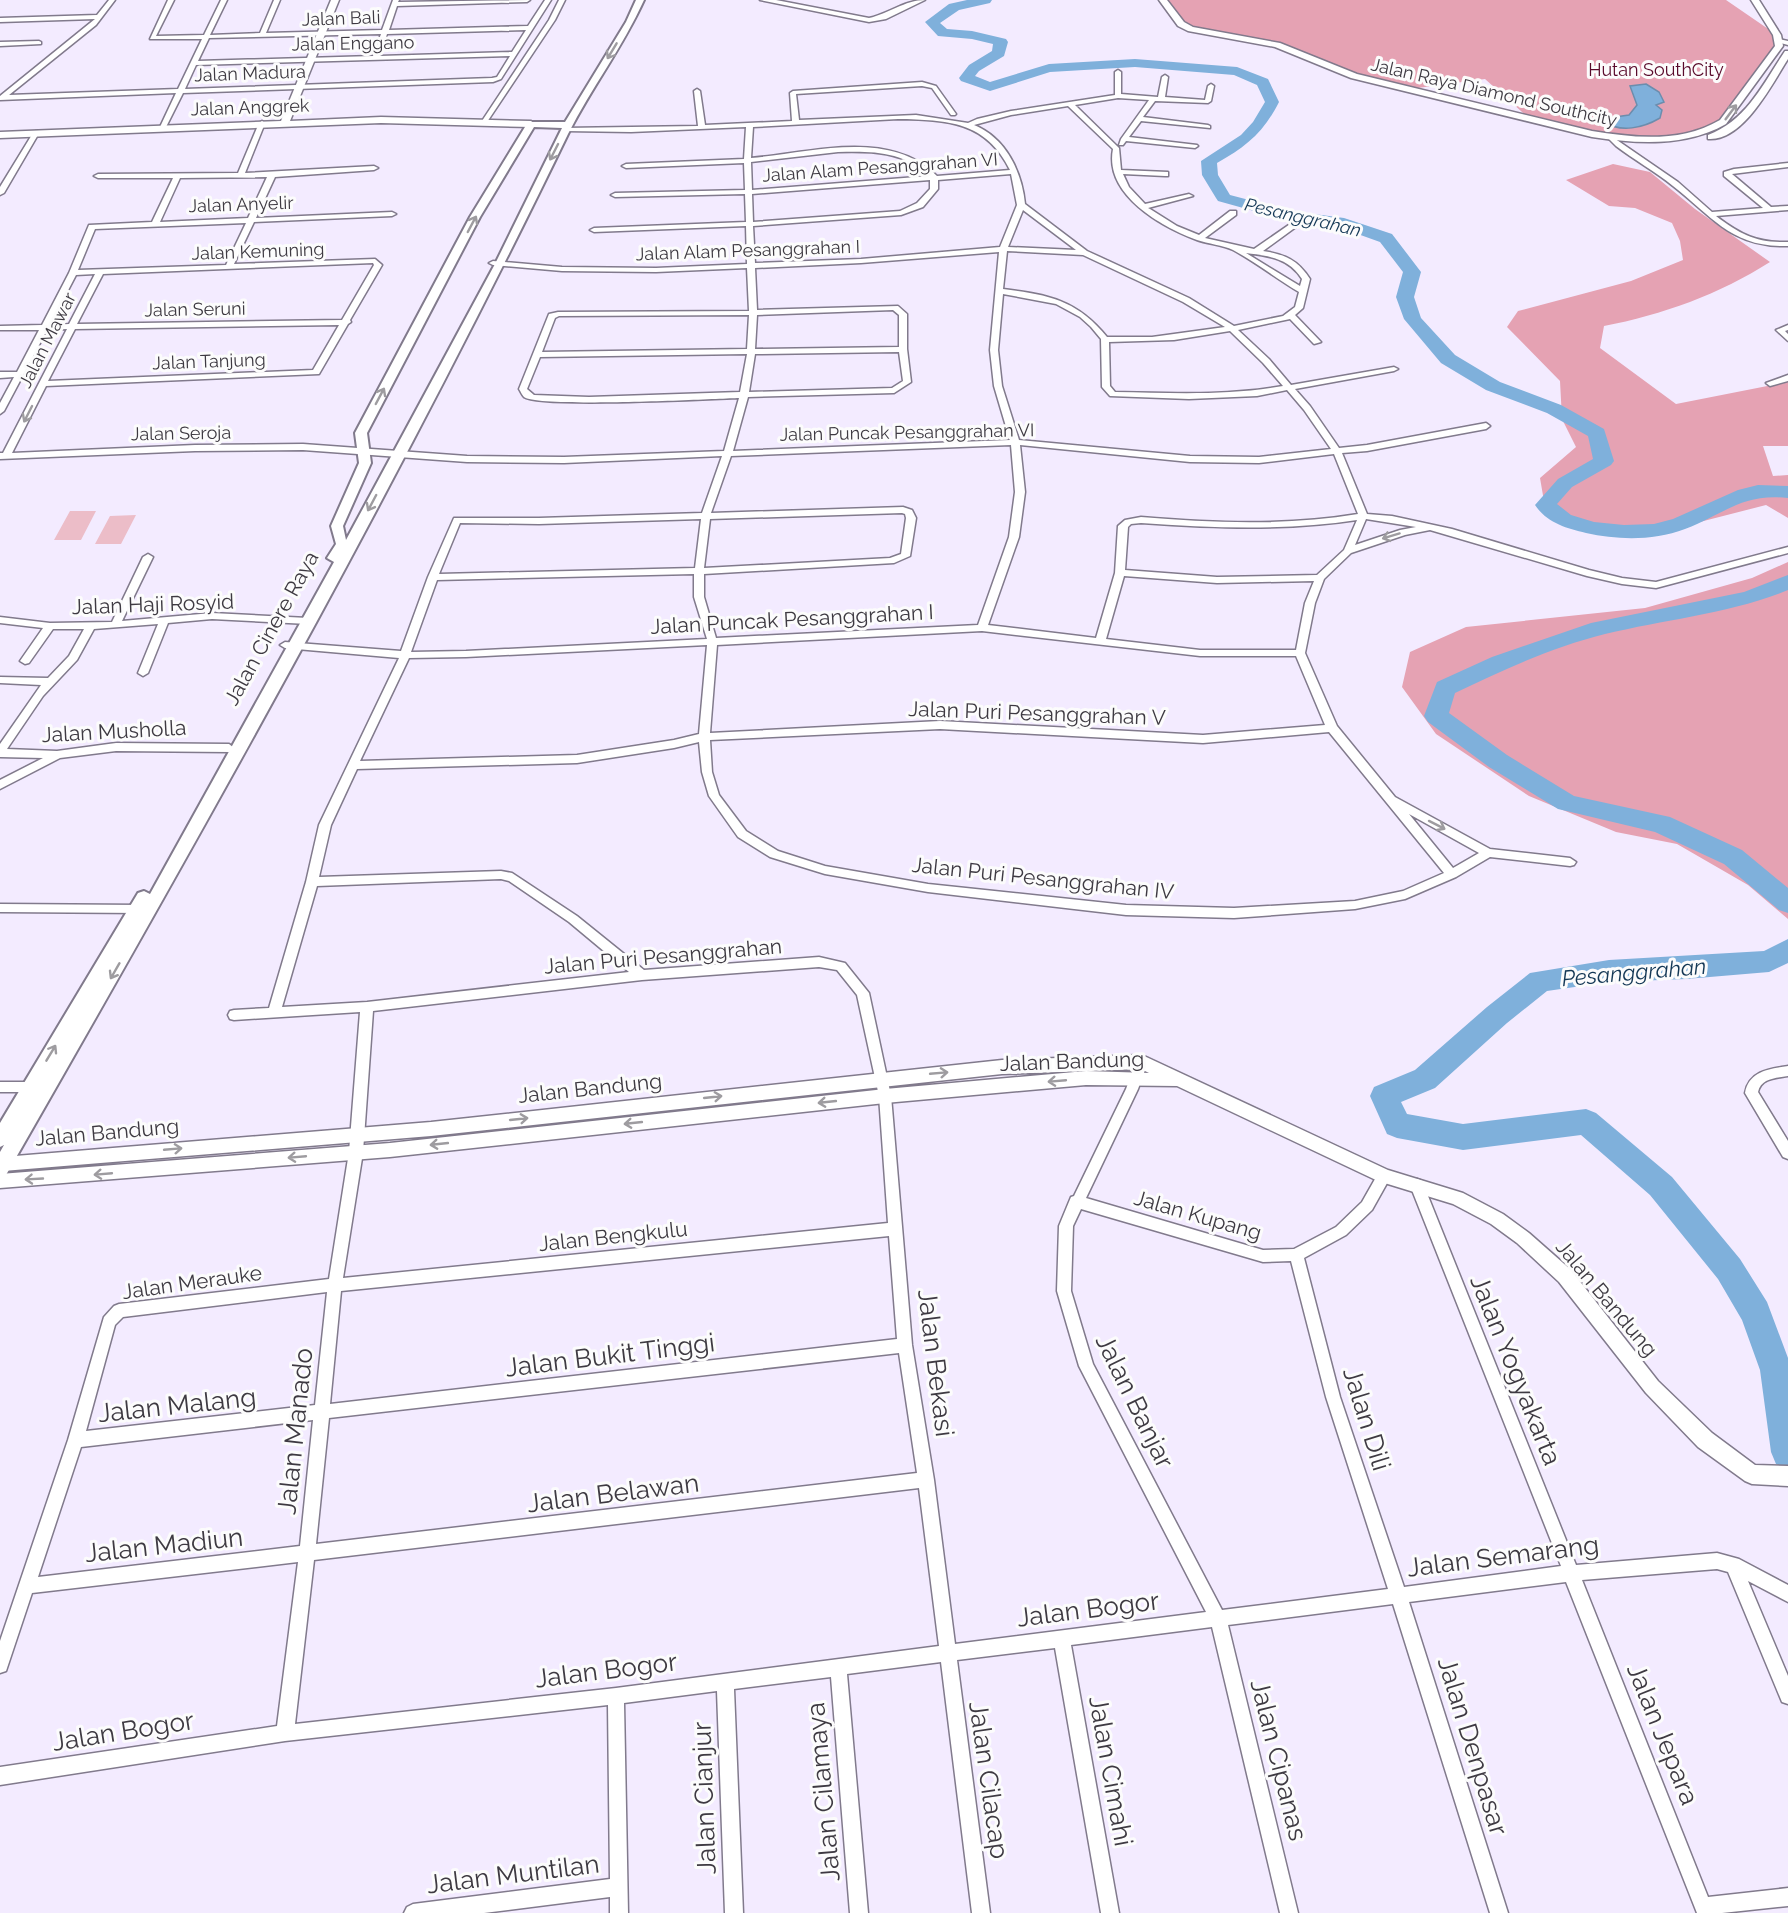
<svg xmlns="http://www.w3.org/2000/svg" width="1788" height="1913" viewBox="0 0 1788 1913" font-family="Raleway,sans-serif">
<rect width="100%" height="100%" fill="#f3ebff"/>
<!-- green -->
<path fill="#ecbdc8" d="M70 511H96L81 540H54Z
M136 515 121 544H95L110 516Z"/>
<!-- forest -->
<path fill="#e5a2b3" d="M1164 0H1726L1777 35 1779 41 1729 116 1693 134 1627 139 1530 119 1485 79 1410 89 1354 76 1287 48 1185 26Z
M1613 164 1650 172 1695 209 1770 262C1720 294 1662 315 1604 326L1600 348 1676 404 1788 382V446H1763L1773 476 1788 475V518L1766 505 1649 535 1583 526 1545 507 1540 478 1576 447 1562 419 1560 381 1507 327 1518 311 1631 281 1683 260 1680 241 1672 223 1635 208 1609 206 1566 180Z
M1788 562V919L1748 885 1677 844 1616 832 1529 796 1436 734 1402 687 1410 652 1466 627 1645 608 1752 578Z"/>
<!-- water -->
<path fill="#7fb0db" stroke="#6c8dad" stroke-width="1.5" d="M1646 84 1659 92 1664 102 1656 105 1662 110 1660 118C1643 128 1621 133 1604 122L1608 118 1629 115 1637 105 1630 86Z"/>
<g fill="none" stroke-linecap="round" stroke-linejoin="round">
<!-- river -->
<path fill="#7fb0db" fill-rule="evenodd" d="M967 0H992L990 3 959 10 940 23 947 29 972 31 1006 39 1008 42 1004 56 979 71 975 76 990 82 1049 64 1135 59 1237 67 1268 79 1279 102C1264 132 1246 147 1217 163L1218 175 1230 195 1291 211 1344 218 1392 234 1421 272 1414 297 1421 318 1455 355 1500 382 1561 405 1604 429 1614 461 1611 465 1572 487 1557 504 1571 515 1594 522 1624 525 1654 524 1673 519 1738 490 1758 485 1788 486V498C1741 493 1725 514 1685 529 1653 541 1618 540 1586 533 1566 528 1547 523 1535 505L1558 479 1593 459 1588 436 1547 413 1486 390 1441 363 1404 319 1396 297 1403 272 1380 242 1341 228 1290 221 1218 201 1216 198 1202 175 1201 161 1241 135 1253 122 1265 102 1257 85 1234 75 1135 67 1050 72 990 91 961 81 959 78 969 65 992 51 993 44 972 39 938 36 925 22 949 4Z
M1788 575V590C1729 614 1666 619 1605 634 1553 647 1503 670 1455 693L1449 713 1507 755 1574 796 1670 817 1742 850 1788 888V913L1779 910 1724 864 1655 832 1558 809 1489 767 1428 722 1424 716 1437 682 1492 657 1591 623 1744 592Z
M1788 939V963L1769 972 1686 979 1609 982 1547 991 1507 1023 1435 1088 1401 1102 1407 1114 1463 1124 1586 1109 1596 1113 1672 1177 1740 1259 1767 1302 1788 1358V1469L1776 1464 1771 1452 1760 1370 1742 1320 1718 1279 1650 1195 1581 1135 1463 1150 1397 1138 1387 1134 1370 1096 1374 1087 1415 1070 1487 1007 1530 973 1609 960 1764 951Z"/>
<defs>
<path id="minor" d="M109 0H115L96 25 9 95 178 89 202 39H150L168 0H174L156 36 204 35 221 0H227L210 35 260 33 274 0H280L266 33 382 30 393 0H399L398 2 530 0 527 2 397 6 389 30 528 26 545 0H551L501 79 493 82 183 93 166 127 163 129 160 127 176 93 0 100V96L95 19 0 22V18L97 15ZM526 30 512 52 380 56 387 34ZM381 34 373 56 198 61 209 38ZM510 56 497 77 492 78 185 89 196 65Z
M559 0H565L555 20 487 122H483L482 121 549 20Z
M1779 39 1788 41V45L1777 42 1776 41Z
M39 41 41 42V44L0 46V42Z
M1118 70 1121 72V94L1158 97 1162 77 1165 75 1168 77 1165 97 1205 100 1208 86 1211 84 1214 86 1211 101 1208 103 1155 101 1143 117 1208 125 1210 126V128L1141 121 1129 137 1197 145 1198 146 1195 148 1126 141 1123 145H1119L1121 139 1149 100 1118 98 1075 105 1119 148 1121 170 1168 172V176H1165L1123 174 1129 187 1145 204 1189 194 1193 196 1148 208 1150 209 1177 226 1199 235 1230 211H1236V215L1205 238 1254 249 1293 222 1300 224 1263 251C1284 254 1298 260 1310 279L1303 308 1295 315 1321 342 1314 344 1290 319 1238 330 1269 359 1291 385 1394 367 1398 369 1394 371 1295 389 1310 406 1339 448 1367 445 1486 423 1490 426 1486 429 1367 451 1342 453 1367 514 1392 516 1452 529 1589 570 1622 578 1656 582 1788 547V553L1656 588 1622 584 1587 576 1430 530 1405 535 1351 553 1324 579 1315 603 1305 653 1337 726 1395 797 1490 849 1570 858 1576 862 1574 865 1570 866 1490 857 1456 877 1405 899 1355 909 1234 918 1126 915 928 892 825 874 770 857 738 837 709 796 702 772 699 742 674 748 577 763 357 769 331 825 319 877 501 871 512 873 577 916 644 970 819 957 845 963 869 993 891 1096 912 1345 934 1480 955 1644 1206 1612 1079 1366 1057 1291 1059 1226 1071 1197 1074 1196 1126 1089 1136 1062 1138 1058 1142 1057 1146 1058 1148 1062 1138 1089 1086 1198 1263 1250 1294 1249 1336 1227 1362 1202 1379 1172 1384 1170 1389 1172 1391 1176 1372 1210 1346 1235 1304 1258 1340 1397 1404 1587 1561 1566 1410 1185 1412 1181 1417 1179 1422 1181 1576 1565 1717 1553 1739 1559 1788 1585V1602L1748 1581 1788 1676V1704L1782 1702 1728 1572 1717 1569 1582 1580 1708 1897 1788 1888V1906L1722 1913H1697L1566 1582 1409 1602 1508 1913H1490L1393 1604 1228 1625 1298 1913H1280L1212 1627 1071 1645 1119 1913H1101L1055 1648 957 1660 990 1913H972L941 1662 847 1674 868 1913H850L831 1677 734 1689 743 1913H725L717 1691 624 1703 628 1913H610V1897L484 1913H404L407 1907 413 1904 610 1879 608 1705 285 1741 0 1785V1767L277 1726 298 1562 32 1593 6 1671 0 1673V1641L68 1440 104 1317 114 1306 119 1304 329 1279 349 1152 360 1012 234 1020 230 1019 228 1015 230 1011 234 1010 269 1008 306 882 319 825 399 658 285 648 280 645 285 642 401 651 428 577 454 518H539L702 513 722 456 564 463 467 462 303 450 195 451 0 459V453H3L67 329 47 330 4 411 0 414V403L14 377 0 378V372H17L39 330H0V326L42 325 69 273 89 225 152 222 173 178H98L94 176 98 174 238 173 259 123 262 121 265 123 245 173 374 166 378 168 374 170 275 177 256 218 392 212 396 214 392 216 254 222 234 264 375 259 382 265 350 320 351 322 348 324 319 374 46 386 12 453 195 445 303 444 467 456 564 457 724 451 739 398C709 399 539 408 524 397 522 395 521 392 519 389L549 314 558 312 749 311 747 268 656 272 562 271 493 265 489 263 493 261 562 267 656 268 747 264 746 226 594 232 590 230 594 228 746 222 745 194 615 197 611 195 615 193 745 190 744 163 626 168 622 166 626 164 744 159 746 127 631 132 566 131 563 129 564 128 698 126 694 91 697 89 700 91 705 125 792 121 790 93 793 91 922 82 936 86 956 114 955 115H951L932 88 922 86 796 94 799 120 916 115 968 123 977 119 1011 111 1115 95V72ZM1068 106 1113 149C1104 195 1162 227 1197 240 1208 244 1223 245 1233 250 1254 261 1277 279 1299 292L1295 307 1283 316 1234 326 1189 298 1087 251 1025 204C1022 172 1006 138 974 125L1011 115ZM898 119C947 120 986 121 1010 170L937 176C890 128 809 153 751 158L753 127ZM838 152C871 151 904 151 929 176L752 190 751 162ZM1011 174 1017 205 1000 247 861 259 755 263 753 226 901 215 923 207 938 189V180ZM267 177 248 218 160 222 180 178ZM930 180V189L917 203 900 211 753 222 752 194ZM1023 210 1076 250 1008 247ZM246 223 226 265 78 270 95 229ZM1007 251 1083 255 1183 302 1225 327 1152 337H1107C1077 300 1049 295 1003 289ZM999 252 990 350 994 386 1010 440 733 451 748 397 894 393 911 382 907 349V314L898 306 757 310 755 268 861 263ZM1246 253C1269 256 1289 258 1302 279L1300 286ZM373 263 374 265 342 320 77 324 103 274ZM95 274 69 324 50 325 76 275ZM1003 294 1056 304 1080 317 1091 327 1101 339 1102 387 1110 396 1189 399 1257 396 1287 390 1304 410 1331 449 1259 457 1190 456 1019 440 1002 386 998 350ZM893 310 899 315V347L755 349 757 315ZM749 315 747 349 542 352 555 318 559 316ZM339 325 313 370 48 381 75 329ZM1230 331 1263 363 1283 386C1228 396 1171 393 1115 392L1110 386 1109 342 1174 340ZM899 352 903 381 892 388 749 392 755 354ZM747 354 740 392 589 397 534 395 527 389 540 357ZM1011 445 1015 492 1009 537 978 625 716 638 704 597V574L894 563 910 556 916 518 912 510 903 507 711 513 731 456ZM1020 445 1190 462 1259 463 1334 454 1358 514C1286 526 1213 523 1141 517L1125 520 1118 526 1115 573 1096 638 988 625 1019 537 1025 492ZM902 513 905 514 906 518 901 554 890 558 704 568 710 519ZM701 519 695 568 439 574 460 523 539 524ZM1366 519 1416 527 1400 530 1355 545ZM1357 520 1344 550 1317 575 1217 577 1125 570 1128 527 1131 524 1141 523C1212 528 1286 531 1357 520ZM694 574V597L707 639 466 651 411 652 437 580ZM1124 576 1217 583 1314 581 1305 603 1296 650H1200L1106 639ZM982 631 1200 656H1296L1325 725 1203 735 940 721 710 733 717 645ZM707 645 699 734 674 740 577 755 360 761 409 658 466 657ZM940 729 1203 743 1329 732 1444 873 1403 891 1355 901 1234 908 1126 905 928 884 825 866 778 851 746 831 719 795 712 772 710 740ZM1409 814 1479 853 1453 868ZM501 879 509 881 569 922 629 972 367 1002 282 1007 317 886ZM819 967 837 970 857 995 879 1096 888 1223 343 1278 363 1152 373 1011 642 980ZM1081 1209 1263 1262 1291 1261 1326 1397 1388 1589 1222 1610 1093 1364 1071 1291 1073 1226ZM889 1236 897 1339 330 1404 341 1291ZM327 1292 315 1405 86 1431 115 1325 123 1317ZM899 1353 917 1473 316 1544 329 1418ZM313 1420 300 1546 38 1577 81 1447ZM919 1488 939 1646 616 1688 295 1724 314 1560Z
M36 131 39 133 4 193 0 195V187L33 133Z
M1611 136 1678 182 1712 212 1763 208 1724 176V172L1734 169 1788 163V167L1732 174 1771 207 1788 206V210L1716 216C1741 235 1757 243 1788 242V246C1732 248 1713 217 1673 186 1655 171 1634 160 1616 146L1608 138Z
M1788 325V330L1785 331 1788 334V341L1776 330Z
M1788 375V381L1770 386 1766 383Z
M148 554 153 557 122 621 212 613 308 618 313 621 308 624 212 619 168 623 148 673 143 676 138 673 158 624 94 629 77 660 43 696 7 749 57 751 116 743 229 744 234 748 229 752 116 751 60 758 0 789V780L43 758 0 757V744L41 685 0 683V677L48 678 69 656 84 629H53L29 663 25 664 20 661 43 628 0 623V617L50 623 112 622 143 557Z
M0 904 143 905 149 909 143 913 0 912Z
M1788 1066V1076C1776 1078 1761 1078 1758 1092L1788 1141V1159L1783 1157 1745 1093C1749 1071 1769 1069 1788 1066Z
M0 1082H38L43 1083 44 1087 43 1091 38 1092H0Z"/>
<path id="tertiary" d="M331 0H339L290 121 381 117 531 121 535 124 531 127 381 123 0 138V132L281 121Z
M760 0H776L869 18C888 14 905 0 925 0L886 19 869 22Z
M1159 0H1167L1184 22 1193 27 1280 43 1357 74 1592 131C1635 138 1681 143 1720 120L1775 46 1773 35 1751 0H1759L1781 35 1783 46 1726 124C1686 147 1637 144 1592 137L1351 78 1275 47 1188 31 1178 26Z
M1785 51H1788V59C1772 84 1743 142 1708 139V135C1747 120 1763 84 1785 51Z
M1142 1055 1388 1170 1463 1193 1503 1214 1529 1233 1571 1270 1658 1381 1712 1433 1755 1465 1788 1466V1486L1752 1484 1745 1481 1698 1447 1646 1393 1559 1282 1517 1243 1491 1224 1453 1204 1378 1181 1177 1086 1086 1085 885 1103 390 1157 0 1188V1174L390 1143 885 1089 1086 1071 1149 1073 1141 1069 1002 1074 431 1136 3 1171 0 1170V1158L3 1157 431 1122 1002 1060Z"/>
<path id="secondary" d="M636 0H644C623 47 591 88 568 134 396 489 202 833 6 1175L0 1177V1152L4 1145 0 1147V1123L138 893 144 891 150 894 334 562 327 558 336 544 331 526 359 463 355 433 470 217 528 122H565L626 22ZM534 127 562 128 495 264 346 540 343 526 371 463 367 433 480 217Z"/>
</defs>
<!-- minor casing -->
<use href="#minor" stroke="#817a8c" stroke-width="3"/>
<!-- tertiary casing -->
<use href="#tertiary" stroke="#817a8c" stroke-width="3"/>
<!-- secondary casing -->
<use href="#secondary" stroke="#817a8c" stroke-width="4"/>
<!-- minor -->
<use href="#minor" fill="#fff" fill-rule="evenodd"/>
<!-- tertiary -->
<use href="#tertiary" fill="#fff" fill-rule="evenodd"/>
<!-- secondary -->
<use href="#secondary" fill="#fff" fill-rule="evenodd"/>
</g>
<!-- one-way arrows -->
<defs><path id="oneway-shaft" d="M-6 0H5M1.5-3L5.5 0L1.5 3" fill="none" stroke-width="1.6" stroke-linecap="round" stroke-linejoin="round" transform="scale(1.5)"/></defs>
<g stroke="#9e9ca0">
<use href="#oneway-shaft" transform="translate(612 51) rotate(121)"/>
<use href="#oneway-shaft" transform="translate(1731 112) rotate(-53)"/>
<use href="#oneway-shaft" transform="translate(554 152) rotate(117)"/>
<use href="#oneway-shaft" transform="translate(472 224) rotate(-62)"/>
<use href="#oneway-shaft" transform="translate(380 396) rotate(-62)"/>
<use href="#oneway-shaft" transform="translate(28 414) rotate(117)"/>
<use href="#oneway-shaft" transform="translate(372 503) rotate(118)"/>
<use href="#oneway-shaft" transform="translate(1391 536) rotate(163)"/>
<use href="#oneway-shaft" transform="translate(1437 825) rotate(27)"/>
<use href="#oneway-shaft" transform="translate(115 971) rotate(120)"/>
<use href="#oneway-shaft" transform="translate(51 1053) rotate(-59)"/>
<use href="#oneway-shaft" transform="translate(939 1073) rotate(-5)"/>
<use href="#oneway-shaft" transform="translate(1057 1081) rotate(175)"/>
<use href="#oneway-shaft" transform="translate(713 1097) rotate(-6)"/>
<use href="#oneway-shaft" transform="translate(827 1102) rotate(174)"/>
<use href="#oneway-shaft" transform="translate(519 1119) rotate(-6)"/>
<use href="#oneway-shaft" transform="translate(633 1123) rotate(174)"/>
<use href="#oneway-shaft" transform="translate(439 1144) rotate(174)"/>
<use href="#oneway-shaft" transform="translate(173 1149) rotate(-5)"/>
<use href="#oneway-shaft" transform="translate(297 1157) rotate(175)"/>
<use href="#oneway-shaft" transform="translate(103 1174) rotate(175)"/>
<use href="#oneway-shaft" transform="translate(34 1179) rotate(177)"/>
</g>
<g text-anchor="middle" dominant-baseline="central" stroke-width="6" stroke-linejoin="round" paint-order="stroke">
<!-- far-street labels -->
<g font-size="18" fill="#3e3a42" stroke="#fcfcfc">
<text transform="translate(341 18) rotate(-2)">Jalan Bali</text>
<text transform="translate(353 43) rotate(-1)">Jalan Enggano</text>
<text transform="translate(250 73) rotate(-2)">Jalan Madura</text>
<text transform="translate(1494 92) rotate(13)">Jalan Raya Diamond Southcity</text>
<text transform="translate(250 107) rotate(-2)">Jalan Anggrek</text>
<text transform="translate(880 167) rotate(-4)">Jalan Alam Pesanggrahan VI</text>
<text transform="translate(241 204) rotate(-2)">Jalan Anyelir</text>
<text transform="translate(748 250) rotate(-2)">Jalan Alam Pesanggrahan I</text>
<text transform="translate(258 251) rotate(-2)">Jalan Kemuning</text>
<text transform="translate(195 309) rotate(-1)">Jalan Seruni</text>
<text transform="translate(47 340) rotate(-63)">Jalan Mawar</text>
<text transform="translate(209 361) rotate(-2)">Jalan Tanjung</text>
<text transform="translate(907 432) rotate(-1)">Jalan Puncak Pesanggrahan VI</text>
<text transform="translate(181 433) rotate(-1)">Jalan Seroja</text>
</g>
<!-- far-park labels -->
<g font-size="18" fill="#590a2b" stroke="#fcfcfc">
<text x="1656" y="69">Hutan SouthCity</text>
</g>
<!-- far-water labels -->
<g font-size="18" font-style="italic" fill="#143856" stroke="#fcfcfc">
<text transform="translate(1303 217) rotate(13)">Pesanggrahan</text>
</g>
<!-- street labels -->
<g font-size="21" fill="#3e3a42" stroke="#fcfcfc">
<text transform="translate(153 604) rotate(-2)">Jalan Haji Rosyid</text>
<text transform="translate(792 619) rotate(-3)">Jalan Puncak Pesanggrahan I</text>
<text transform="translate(271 628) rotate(-61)">Jalan Cinere Raya</text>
<text transform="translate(1037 713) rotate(2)">Jalan Puri Pesanggrahan V</text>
<text transform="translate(114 731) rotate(-3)">Jalan Musholla</text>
<text transform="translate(1043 878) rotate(6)">Jalan Puri Pesanggrahan IV</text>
<text transform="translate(663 956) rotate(-5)">Jalan Puri Pesanggrahan</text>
<text transform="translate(1072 1061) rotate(-2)">Jalan Bandung</text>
<text transform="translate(590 1088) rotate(-6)">Jalan Bandung</text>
<text transform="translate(107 1132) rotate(-5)">Jalan Bandung</text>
<text transform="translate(1198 1215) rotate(16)">Jalan Kupang</text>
<text transform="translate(613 1236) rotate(-6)">Jalan Bengkulu</text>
<text transform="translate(192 1282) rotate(-8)">Jalan Merauke</text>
<text transform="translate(1607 1298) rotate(50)">Jalan Bandung</text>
</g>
<!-- water labels -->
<g font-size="22" font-style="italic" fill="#143856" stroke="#fcfcfc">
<text transform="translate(1634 972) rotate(-5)">Pesanggrahan</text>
</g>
<!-- near-street labels -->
<g font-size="26" fill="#3e3a42" stroke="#fcfcfc">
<text transform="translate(610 1355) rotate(-7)">Jalan Bukit Tinggi</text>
<text transform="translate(936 1363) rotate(83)">Jalan Bekasi</text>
<text transform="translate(1516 1370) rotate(68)">Jalan Yogyakarta</text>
<text transform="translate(1135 1401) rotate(64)">Jalan Banjar</text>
<text transform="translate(177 1405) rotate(-6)">Jalan Malang</text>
<text transform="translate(1367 1419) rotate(73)">Jalan Dili</text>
<text transform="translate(295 1431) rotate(-84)">Jalan Manado</text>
<text transform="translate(613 1493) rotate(-7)">Jalan Belawan</text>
<text transform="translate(164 1545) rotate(-6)">Jalan Madiun</text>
<text transform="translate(1503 1556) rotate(-7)">Jalan Semarang</text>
<text transform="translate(1088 1609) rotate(-7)">Jalan Bogor</text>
<text transform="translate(606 1670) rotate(-7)">Jalan Bogor</text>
<text transform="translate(123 1731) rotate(-9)">Jalan Bogor</text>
<text transform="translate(1663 1734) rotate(68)">Jalan Jepara</text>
<text transform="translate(1473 1746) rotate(73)">Jalan Denpasar</text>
<text transform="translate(1279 1760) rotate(76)">Jalan Cipanas</text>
<text transform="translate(1111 1771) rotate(80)">Jalan Cimahi</text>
<text transform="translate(989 1780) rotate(82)">Jalan Cilacap</text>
<text transform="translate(823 1792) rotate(-95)">Jalan Cilamaya</text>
<text transform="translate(704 1798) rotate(-92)">Jalan Cianjur</text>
<text transform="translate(513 1874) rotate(-7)">Jalan Muntilan</text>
</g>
</g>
</svg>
